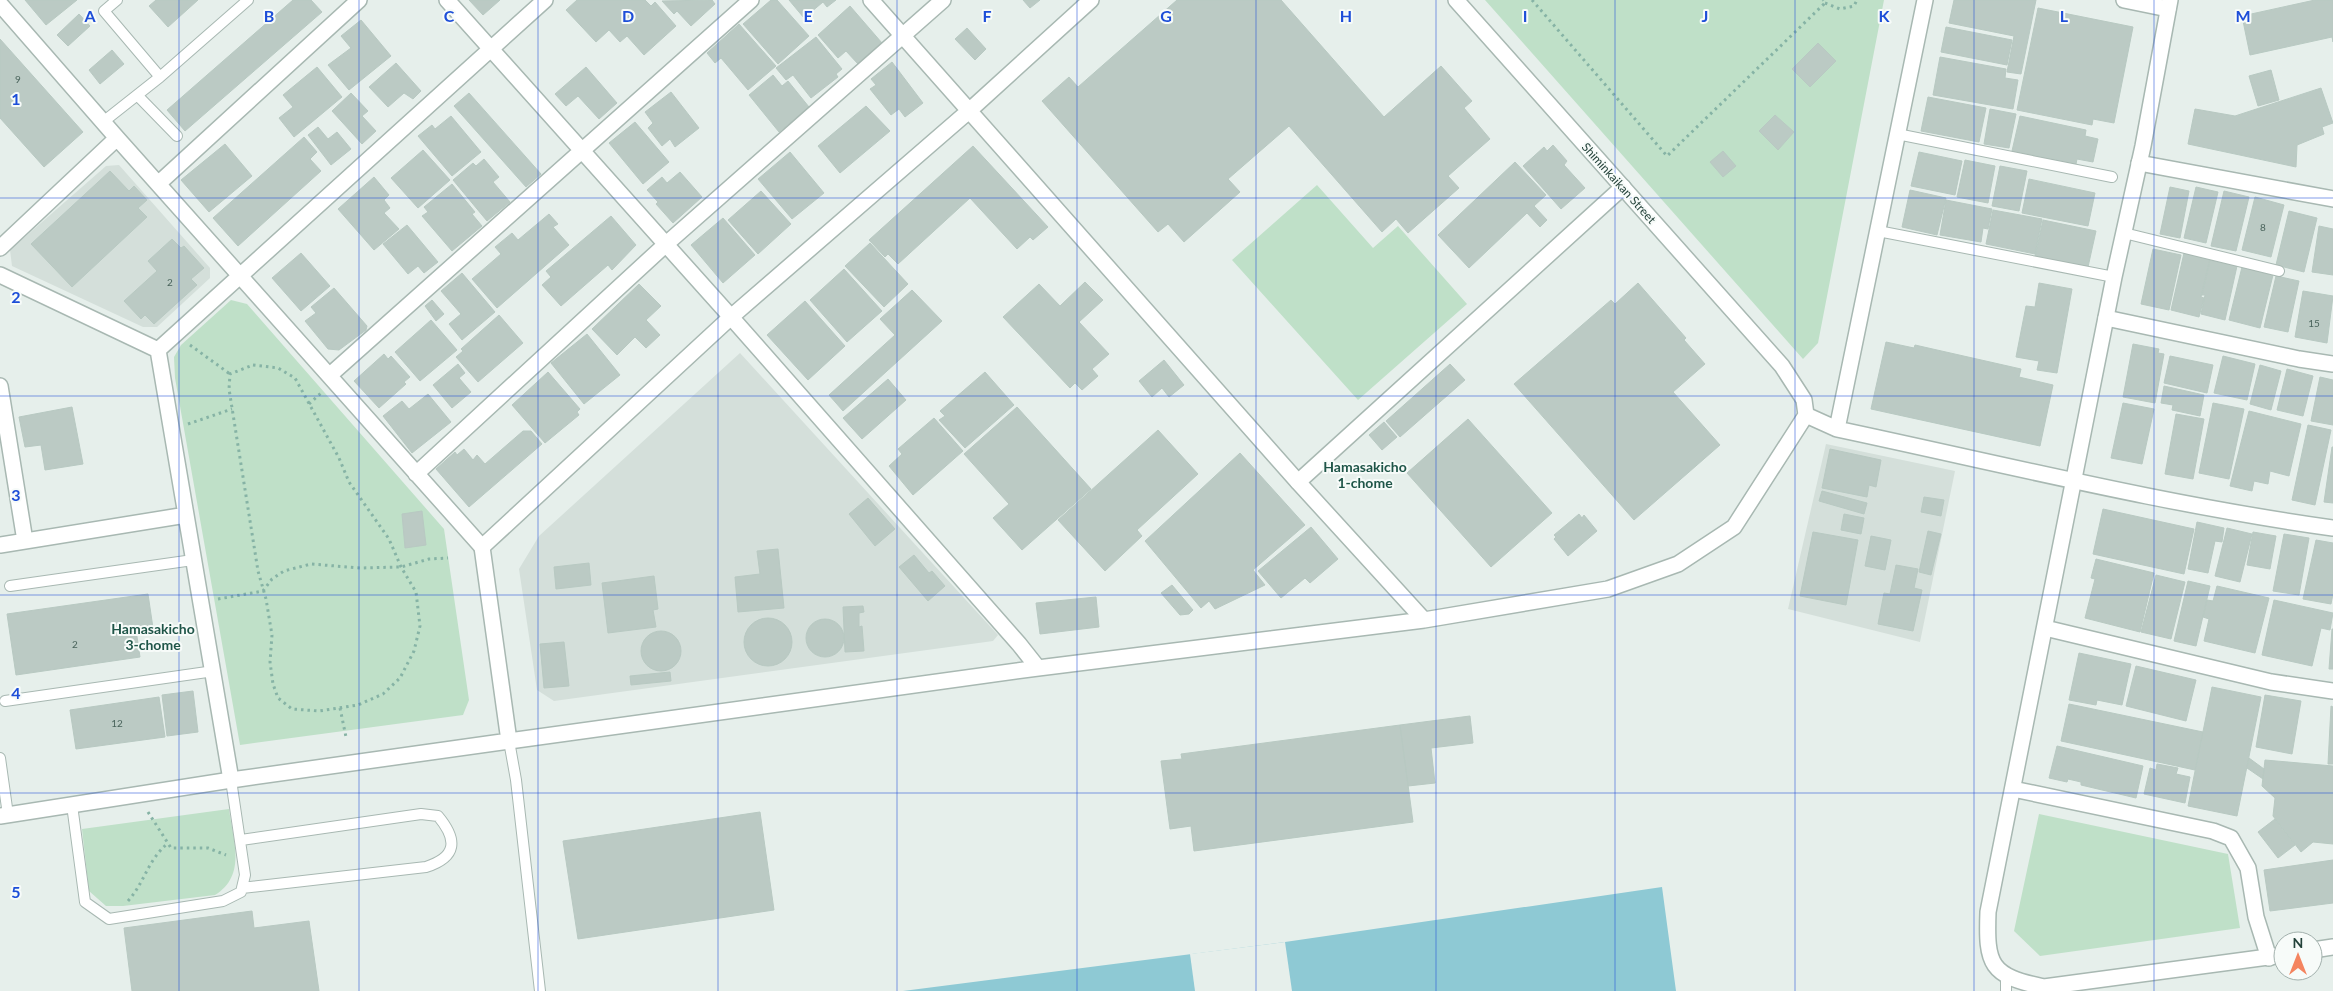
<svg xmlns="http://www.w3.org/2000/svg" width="2333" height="991" viewBox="0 0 2333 991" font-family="Lato,sans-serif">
<rect width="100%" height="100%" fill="#e6efeb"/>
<!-- built -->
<path fill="#d4dfda" d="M119 165 210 268V278L157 327H143L12 266 10 250 106 166Z
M740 353 998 635 993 641 554 701 537 690 519 569 539 536Z
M1826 444 1955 471 1920 642 1788 609Z"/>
<!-- green -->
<path fill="#bfe0c8" d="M1485 0H1884L1818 343 1803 359Z
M1317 185 1373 248 1398 226 1467 304 1358 400 1232 260Z
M231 300 247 304 444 529 469 700 463 715 240 745 175 378 174 357 181 345Z
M229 809C233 840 247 875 215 895L123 906H106L89 891 82 829Z
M2039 814 2228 854 2240 928 2040 956 2014 931Z"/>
<!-- water -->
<path fill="#8ec9d4" d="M1662 887 1676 991H903L1285 942Z"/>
<!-- pier -->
<path fill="#e6efeb" d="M1285 942 1292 991H1195L1190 954Z"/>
<!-- building -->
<path fill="#bbcac4" stroke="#b8c9c2" d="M25 0H77L46 25Z
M156 0H198L168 27 149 6Z
M293 0H311L322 12 185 131 167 110Z
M469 0H500L483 15Z
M577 0H645L651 6 655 2 676 26 644 55 627 36 620 42 609 30 596 42 566 10Z
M712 0 715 4 691 26 677 11 674 14 662 1Z
M771 0H777L809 36 778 64 743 24Z
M789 0H836L827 7 823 2 804 18Z
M1023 0H1040L1030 8Z
M1177 0H1281L1384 117 1441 66 1472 101 1464 108 1490 139 1448 176 1459 188 1408 233 1396 219 1382 232 1289 126 1228 179 1240 192 1184 242 1168 224 1158 232 1042 101 1069 77 1078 87Z
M1954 0H2036L2021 74 2007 72 2014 36 1949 23Z
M2315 0H2333V42L2332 37 2250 55 2242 16Z
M850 6 882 43 858 64 846 51 838 58 818 35Z
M2038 8 2133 27 2114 123 2093 119 2092 125 2017 110Z
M79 14 90 26 68 46 57 35Z
M361 20 391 56 349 90 328 65 351 48 341 36Z
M739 24 776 66 748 90 721 58 715 63 707 53Z
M1946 27 2012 40 2007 65 1941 52Z
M967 28 986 49 975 60 955 39Z
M816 37 842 69 836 74 838 77 811 98 793 75 786 80 776 68Z
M0 39 83 132 44 167 0 118Z
M1818 43 1836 61 1810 87 1792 69Z
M112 50 124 64 100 84 89 70Z
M1940 57 2006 69 2005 78 2018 80 2013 109 1933 95Z
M892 62 923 103 905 117 899 109 891 115 870 89 876 85 871 79Z
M396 63 421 91 413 99 404 93 388 107 369 87Z
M317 67 342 97 294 137 279 118 293 107 283 95Z
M586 67 617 103 599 119 578 96 566 106 555 94Z
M2271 70 2279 100 2258 106 2249 76Z
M773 75 782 86 788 81 809 107 779 132 749 95Z
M2321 88 2333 123 2322 127 2324 134 2297 145 2296 167 2188 144 2195 109 2235 116Z
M671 92 699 128 675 147 670 139 662 146 648 128 653 123 645 112Z
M351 93 368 111 362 116 376 131 362 144 332 111Z
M469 93 541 174 526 187 454 106Z
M1928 97 1986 108 1979 142 1921 131Z
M866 106 890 131 840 173 818 146Z
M1990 109 2016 114 2009 148 1984 144Z
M1775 115 1794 132 1778 150 1759 131Z
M451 116 481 152 452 176 418 136 432 125 435 129Z
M2020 116 2086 130 2085 136 2098 139 2093 162 2077 159 2076 164 2012 151Z
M635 122 669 162 643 184 609 143Z
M318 127 328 139 337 132 351 149 331 165 308 135Z
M304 137 317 152 310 159 321 171 238 246 213 218Z
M225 144 252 176 209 212 181 180Z
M1553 145 1567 161 1564 165 1585 188 1561 209 1523 166 1544 147 1547 151Z
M973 146 1048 227 1033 240 1030 237 1017 249 970 198 898 264 888 254 885 257 869 240Z
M423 150 450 180 418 208 391 178Z
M1723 151 1736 166 1723 177 1710 162Z
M790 152 824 193 792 219 758 179Z
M1919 152 1962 161 1955 195 1911 186Z
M484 159 499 177 493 182 510 202 487 221 453 180 473 163 476 166Z
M1965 160 1995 166 1988 203 1957 197Z
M1515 162 1546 195 1534 206 1547 220 1540 227 1527 213 1469 268 1438 235Z
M2000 166 2027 171 2019 211 1992 206Z
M110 171 129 191 134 186 147 200 138 208 147 217 72 287 31 244Z
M680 172 702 197 673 223 656 204 658 202 647 190 662 177 667 183Z
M374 177 389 195 384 200 390 208 384 213 399 229 374 250 338 209Z
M2029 179 2095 193 2088 226 2022 213Z
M452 184 475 212 472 214 482 226 452 251 422 216 428 212 424 207Z
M2170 187 2189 191 2180 238 2160 234Z
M2196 187 2218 192 2206 243 2184 238Z
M1910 190 1946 198 1937 235 1902 227Z
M761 191 791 224 758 254 728 220Z
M2224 191 2249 197 2236 251 2211 246Z
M2255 197 2284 205 2271 257 2242 250Z
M1946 200 1992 209 1988 229 1983 228 1981 242 1940 235Z
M1993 210 2042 219 2035 254 1986 244Z
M2289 211 2317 218 2304 272 2276 265Z
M549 214 558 224 553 227 569 245 497 308 472 279 501 254 495 247 512 233 518 240Z
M611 216 636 245 612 270 608 265 561 306 542 285 551 277 546 271Z
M723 218 755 255 723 283 691 245Z
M2043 220 2096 231 2088 267 2035 256Z
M407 225 438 262 424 273 418 266 408 274 383 244Z
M2319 226 2333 229V275L2312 272Z
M172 239 181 248 184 246 204 268 191 279 197 285 154 324 145 315 141 319 124 301 157 271 148 261Z
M870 243 908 284 884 307 845 266Z
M2153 249 2181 255 2169 310 2141 304Z
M301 253 330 286 301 311 272 278Z
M2184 253 2210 258 2201 297 2204 298 2199 317 2171 310Z
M2210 260 2237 266 2225 320 2201 314 2205 295H2202Z
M2242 267 2273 275 2260 328 2229 320Z
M844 269 882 311 847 342 810 300Z
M462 273 495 312 462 340 449 324 461 314 441 291Z
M2276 276 2299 281 2288 332 2264 327Z
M1085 282 1103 300 1079 322 1109 354 1092 369 1098 376 1082 390 1075 383 1070 388 1003 317 1039 284 1060 306Z
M1638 283 1686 338 1684 340 1705 364 1673 392 1720 445 1634 520 1514 384 1611 300 1615 304Z
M2039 283 2072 289 2057 373 2037 370 2039 361 2016 357 2026 306 2035 307Z
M639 284 661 306 646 320 660 335 646 348 635 337 617 355 592 329Z
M334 288 367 326 366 330 339 350 328 349 305 321 316 313 311 307Z
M912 290 942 321 843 411 829 395 895 335 880 319Z
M2303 291 2333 296 2327 343 2295 337Z
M432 300 444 314 436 321 425 306Z
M805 301 845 346 808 380 767 335Z
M499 315 523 343 478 382 456 357 463 351 461 349Z
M431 320 457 350 420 381 395 352Z
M587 334 620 375 584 404 551 363Z
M1886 342 1914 348 1915 345 2021 369 2019 377 2053 385 2040 446 1871 409Z
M2133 344 2159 349 2158 353 2164 354 2155 403 2123 397Z
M384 354 388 359 391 356 410 377 404 382 406 384 379 408 354 381Z
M2170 356 2213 365 2207 393 2164 383Z
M2223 356 2255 364 2247 400 2214 393Z
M1164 360 1184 385 1169 397 1162 388 1152 397 1139 381Z
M458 364 465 373 459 378 471 392 452 408 433 385Z
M1450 364 1465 380 1400 437 1386 421Z
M2260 365 2281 371 2271 410 2250 404Z
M2287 369 2313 376 2303 416 2277 410Z
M548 372 580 409 577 412 579 415 545 443 512 405Z
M985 372 1014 405 965 448 939 420 945 416 940 411Z
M2320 377 2333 380V425L2311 421Z
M888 379 906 400 862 439 843 418Z
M2164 386 2204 395 2200 416 2172 410 2173 405 2161 403Z
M428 394 451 422 412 453 383 416 402 401 409 409Z
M2123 403 2154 409 2142 464 2111 458Z
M2213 403 2244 409 2229 479 2199 473Z
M72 407 83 464 45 470 41 445 25 447 19 417Z
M1017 407 1091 489 1022 550 993 518 1009 504 964 454Z
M2249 411 2301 424 2289 476 2270 471 2268 484 2254 481 2252 491 2230 486Z
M2176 414 2204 419 2193 479 2165 474Z
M934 418 963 451 913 495 889 466 902 454 898 449Z
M1468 419 1552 513 1491 567 1407 473Z
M1384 422 1397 437 1382 450 1369 435Z
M2308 425 2331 430 2315 505 2292 500Z
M1158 430 1198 474 1137 530 1142 536 1105 571 1058 520Z
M523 431H531L542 444 469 507 436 469 455 452 457 455 464 449 473 460 477 455 485 464Z
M2332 447H2333V503L2324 502Z
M1830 449 1881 460 1876 487 1869 485 1867 497 1822 488Z
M1240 453 1305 525 1253 570 1265 585 1215 609 1209 601 1201 608 1145 541Z
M1822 491 1867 503 1864 514 1819 501Z
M1924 497 1944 500 1941 516 1921 512Z
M868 498 895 529 875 546 849 514Z
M2103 509 2194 529 2184 574 2093 554Z
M422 511 426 545 405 548 402 514Z
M1579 514 1582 518 1584 515 1597 531 1568 556 1554 539 1556 537 1554 535Z
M1844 514 1864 518 1861 534 1841 530Z
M2197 522 2224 528 2222 542 2215 541 2208 573 2188 569Z
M1311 527 1338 559 1310 583 1305 578 1281 598 1258 571Z
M2227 528 2252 534 2240 582 2215 576Z
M1928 531 1941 534 1931 575 1919 572Z
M1813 532 1858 540 1846 605 1800 596Z
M2253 532 2276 536 2270 569 2247 565Z
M2284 534 2309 538 2299 595 2273 591Z
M1871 536 1891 540 1885 570 1865 566Z
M2316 540 2333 543V594L2331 604 2303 599Z
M778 549 784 608 738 612 735 577 760 574 757 551Z
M914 555 929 573 932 571 945 586 928 601 899 567Z
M2096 559 2154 573 2140 632 2085 618 2095 579 2091 578Z
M589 563 591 585 556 589 554 567Z
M1896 565 1918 569 1914 588 1922 590 1913 631 1878 624 1884 593 1890 594Z
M2156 575 2185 582 2171 639 2141 632Z
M654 576 658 609 653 610 656 627 608 633 602 583Z
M2188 581 2210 586 2196 646 2174 641Z
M1172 585 1193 610 1189 614 1180 615 1161 593Z
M2217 586 2269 598 2255 653 2204 641 2209 619 2203 617 2207 600 2213 601Z
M148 594 153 628 136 630 140 657 16 675 7 614Z
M1096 597 1099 627 1040 634 1036 603Z
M2274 600 2333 613 2330 630 2321 628 2312 666 2262 655Z
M863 606 864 612 859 613V627L862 626 864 651 845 652 843 607Z
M744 642a24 24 0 1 1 48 0a24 24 0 1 1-48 0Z
M806 638a19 19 0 1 1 38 0a19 19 0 1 1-38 0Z
M2332 629H2333V669H2329Z
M641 651a20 20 0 1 1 40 0a20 20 0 1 1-40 0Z
M564 642 569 686 544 688 540 644Z
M2079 653 2131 664 2122 705 2097 700 2096 705 2069 700Z
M2136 666 2196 680 2186 721 2126 706Z
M670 672 671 681 631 685 630 676Z
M2212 687 2261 697 2237 816 2188 806Z
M193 691 198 732 167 736 162 695Z
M2265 695 2301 701 2292 754 2256 747Z
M159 697 165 737 76 749 70 710Z
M2069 704 2203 732 2195 770 2061 741Z
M2331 706 2333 707V764H2328Z
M1470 716 1473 743 1431 748 1435 783 1408 786 1400 725Z
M1400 725 1413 822 1194 851 1191 826 1170 829 1161 761 1182 759 1181 754Z
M2057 746 2143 766 2136 798 2081 785V782L2068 779 2067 782 2049 778Z
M2249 758 2264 769 2263 779 2247 768Z
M2265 760 2333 766V844L2313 842 2301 852 2273 816 2275 798 2262 786Z
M2157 764 2178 768 2176 774 2190 777 2185 803 2144 794 2150 768 2156 770Z
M760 812 774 910 578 939 563 841Z
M2275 819 2295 845 2278 858 2258 832Z
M2333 860V903L2270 911 2264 870Z
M252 911 254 928 309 921 319 991H132L124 928Z"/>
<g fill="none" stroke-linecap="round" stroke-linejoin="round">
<defs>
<path id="service" d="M160 77 248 0
M137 95 177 136
M103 122 160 77 104 11 117 0
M1897 134 2112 177
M1878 231 2114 277
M2124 233 2279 271
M10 586 193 560
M5 701 214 671
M509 741 516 780 540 991
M0 758 8 815
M72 805 85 902 109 919 223 901 241 892 245 875 231 780
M241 840 421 814 438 816C458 840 457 857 426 867L242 888
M2006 976V991"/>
<path id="minor" d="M447 0 731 317
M2124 0 2168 9
M0 4 117 138 482 547
M2139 163 2333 199
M158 184 359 0
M0 248 117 138
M0 275 158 350
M2106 318 2299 359 2333 364
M158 350 545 0
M158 350 231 780
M330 375 751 0
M0 386 25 541
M1806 415 1837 429C2002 464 2166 505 2333 528
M1837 429 1925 0
M416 474 665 245 943 0
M1298 482 1623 187
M0 545 186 515
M2045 628 2271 682 2333 691
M2013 789 2213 831 2231 838 2248 868 2256 917 2269 958"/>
<path id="tertiary" d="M871 0 1298 482 1424 620
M2170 0 2143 146 2114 277 1988 912C1986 965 1990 976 2044 987L2283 955
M731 317 1019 644 1038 668
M509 741 482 547 731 317 970 110 1091 0
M0 816 231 780 509 741 1038 668 1424 620 1608 589 1678 564 1734 527 1806 415 1804 400 1782 366 1456 0
M2313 950 2333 947"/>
</defs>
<!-- service casing -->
<use href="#service" stroke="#a8b8b2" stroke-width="12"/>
<!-- minor casing -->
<use href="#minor" stroke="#a8b8b2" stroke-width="18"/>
<!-- tertiary casing -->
<use href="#tertiary" stroke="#a8b8b2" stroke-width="18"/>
<!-- path -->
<path stroke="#86b3a5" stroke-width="3" stroke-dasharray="2.5 4" stroke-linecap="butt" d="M1532 0 1667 156 1825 3 1823 0
M1825 3 1840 9 1854 6 1857 0
M190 345 230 374
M253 365 278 368 295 378 339 458 349 482 389 539 401 567 416 592 420 626 414 651 400 678 383 694 358 705 319 711 292 709 278 698 273 684 270 662 272 635 266 599 258 571 229 389 230 374Z
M309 404 321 393
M188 424 232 409
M218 599 263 591 272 579 284 571 311 564 360 568 401 567 429 559 448 558
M340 708 346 737
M148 812 171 848H208L226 855
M128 901C145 882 147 861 168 843"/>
<!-- service -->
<use href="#service" stroke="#fff" stroke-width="10"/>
<!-- minor -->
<use href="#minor" stroke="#fff" stroke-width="15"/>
<!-- tertiary -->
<use href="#tertiary" stroke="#fff" stroke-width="15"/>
</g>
<!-- grid -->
<path fill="none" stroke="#1d4ed8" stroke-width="1" stroke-opacity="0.55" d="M179 0V991M359 0V991M538 0V991M718 0V991M897 0V991M1077 0V991M1256 0V991M1436 0V991M1615 0V991M1795 0V991M1974 0V991M2154 0V991M0 198H2333M0 396H2333M0 595H2333M0 793H2333"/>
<g text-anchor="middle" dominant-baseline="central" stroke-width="4" stroke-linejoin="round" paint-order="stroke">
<!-- number labels -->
<g font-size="10" fill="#4a645c">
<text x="18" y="79">9</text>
<text x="2263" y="227">8</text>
<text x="170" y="282">2</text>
<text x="2314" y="323">15</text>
<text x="75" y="644">2</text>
<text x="117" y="723">12</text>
</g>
<!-- street labels -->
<g font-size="12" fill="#24423a" stroke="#f7fbf9">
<text transform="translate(1619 183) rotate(48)">Shiminkaikan Street</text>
</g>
<!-- neighbourhood labels -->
<g font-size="14" font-weight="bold" fill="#1f5548" stroke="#f7fbf9">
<text x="1365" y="466">Hamasakicho<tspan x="1365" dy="16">1-chome</tspan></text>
<text x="153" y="628">Hamasakicho<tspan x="153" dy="16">3-chome</tspan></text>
</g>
</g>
<g font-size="16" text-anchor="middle" font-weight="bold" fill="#1d4ed8" stroke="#f7fbf9" stroke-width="4" stroke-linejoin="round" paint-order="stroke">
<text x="90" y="22">A</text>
<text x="269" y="22">B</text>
<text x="449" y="22">C</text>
<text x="628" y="22">D</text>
<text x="808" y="22">E</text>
<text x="987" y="22">F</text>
<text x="1166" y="22">G</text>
<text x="1346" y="22">H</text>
<text x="1525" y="22">I</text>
<text x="1705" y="22">J</text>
<text x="1884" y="22">K</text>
<text x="2064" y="22">L</text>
<text x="2243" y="22">M</text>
<text x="16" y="105">1</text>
<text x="16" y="303">2</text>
<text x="16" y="501">3</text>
<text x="16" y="699">4</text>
<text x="16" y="898">5</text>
</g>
<!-- north arrow -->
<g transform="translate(2298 956)"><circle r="24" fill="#f7fbf9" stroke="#a3b1ad"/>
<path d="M0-4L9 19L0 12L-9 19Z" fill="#f4845f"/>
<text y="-8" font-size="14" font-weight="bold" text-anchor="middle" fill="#24423a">N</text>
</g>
</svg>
